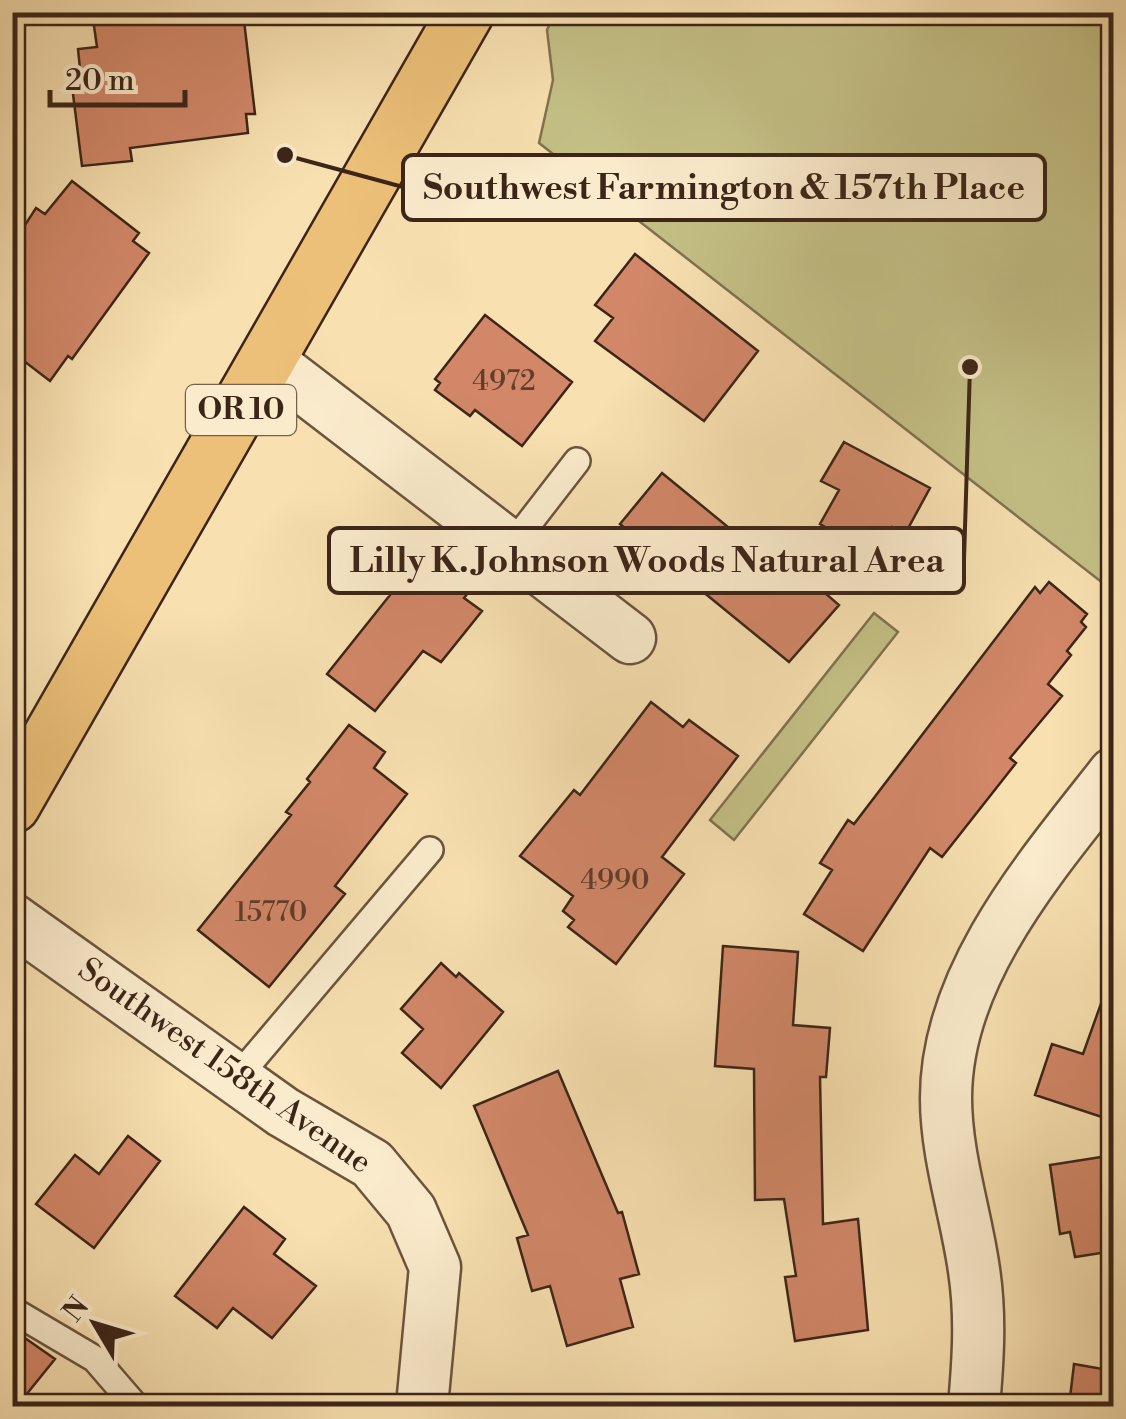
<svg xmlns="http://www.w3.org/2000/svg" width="1126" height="1419" viewBox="0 0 1126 1419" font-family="'Libre Bodoni',serif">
<rect width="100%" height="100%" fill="#f8e0b0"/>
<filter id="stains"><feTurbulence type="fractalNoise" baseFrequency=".002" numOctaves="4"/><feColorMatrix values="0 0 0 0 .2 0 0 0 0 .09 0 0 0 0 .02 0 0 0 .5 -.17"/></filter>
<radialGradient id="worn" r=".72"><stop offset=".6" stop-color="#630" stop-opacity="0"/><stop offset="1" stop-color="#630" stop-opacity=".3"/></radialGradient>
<!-- green -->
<path fill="#c4c086" stroke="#80724f" stroke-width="2.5" d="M555 13H1113V591L539 143 553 80 547 30Z
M874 613 898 632 734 840 710 820Z"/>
<!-- building -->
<path fill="#d18768" stroke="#3c2518" stroke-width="2.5" d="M92 12H243L255 114H246L248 133 130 148 132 161 82 166 70 70 80 69 78 49 97 47Z
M72 181 139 233 133 241 149 253 72 359 68 356 50 381 12 352V245L36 208 45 214Z
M635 254 758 351 704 421 595 341 613 318 595 305Z
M485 315 572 382 522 446 475 410 470 416 435 390 440 383 435 379Z
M844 442 930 488 905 534 892 527 877 556 820 524 839 490 821 481Z
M662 473 756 550 765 541 839 605 789 662 620 524Z
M382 530 468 593 464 598 482 611 441 662 423 651 375 711 327 674 390 595 354 566Z
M1049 582 1087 614 1081 622 1086 627 1067 651 1071 655 1048 684 1062 696 1010 758 1016 763 942 857 930 848 863 951 804 914 832 870 820 863 848 820 854 824 1035 587 1040 593Z
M651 702 683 727 689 720 738 756 662 857 684 874 616 964 568 927 574 920 563 911 573 896 520 856 574 790 580 795Z
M349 725 385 752 374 768 407 794 335 886 345 894 269 987 198 930 291 815 286 812 310 782 307 779Z
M723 946 798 952 793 1025 830 1028 826 1077H820L823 1224 858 1219 868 1330 795 1341 785 1277 796 1276 784 1199 755 1200 754 1069 715 1066Z
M441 963 456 977 459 973 503 1012 441 1088 402 1053 423 1029 401 1009Z
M1108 984 1114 985V1121L1035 1095 1052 1044 1083 1054Z
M558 1071 618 1213 622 1212 639 1274 620 1279 633 1327 567 1346 550 1286 532 1291 517 1238 528 1235 474 1106Z
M128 1136 160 1161 94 1248 36 1204 75 1155 99 1174Z
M1114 1155V1251L1075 1257 1070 1232 1060 1234 1050 1165Z
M244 1207 285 1239 274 1254 316 1286 272 1338 233 1308 217 1328 175 1296Z
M12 1329 55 1359 17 1406H12Z
M1074 1364 1114 1371V1406H1069Z"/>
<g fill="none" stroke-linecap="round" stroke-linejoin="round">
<defs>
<path id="lane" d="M512 545 577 461
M236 1079 430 850
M12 1310 95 1359 133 1403"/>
<path id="street" d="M269 361 630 638
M12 919 283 1112 372 1164 411 1211 435 1267 422 1406
M974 1406C978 1360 981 1316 974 1270 966 1213 946 1156 946 1098 946 974 1042 865 1114 773"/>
<path id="primary" d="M12 805 466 12"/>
</defs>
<!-- lane casing -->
<use href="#lane" stroke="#6b543e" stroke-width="30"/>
<!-- street casing -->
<use href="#street" stroke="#6b543e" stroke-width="55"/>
<!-- primary casing -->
<use href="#primary" stroke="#3c2518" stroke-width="60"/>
<!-- lane -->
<use href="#lane" stroke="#faebcc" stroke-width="25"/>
<!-- street -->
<use href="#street" stroke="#faebcc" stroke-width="50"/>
<!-- primary -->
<use href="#primary" stroke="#ecc078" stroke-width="55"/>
</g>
<g text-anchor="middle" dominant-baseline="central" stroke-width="10" stroke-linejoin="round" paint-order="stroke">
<!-- number labels -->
<g font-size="28" fill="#613e2c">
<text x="504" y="381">4972</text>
<text x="615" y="880">4990</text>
<text x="271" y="912">15770</text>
</g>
<!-- shield labels -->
<rect fill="#faebcc" stroke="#75604e" stroke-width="2.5" x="186" y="385" width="110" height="50" rx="8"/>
<g font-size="30" font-weight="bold" fill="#3c2518">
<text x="241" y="410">OR 10</text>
</g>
<!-- street labels -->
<g font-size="32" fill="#3c2518" stroke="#faebcc">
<text transform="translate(225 1066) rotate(35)">Southwest 158th Avenue</text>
</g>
</g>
<!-- callouts -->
<path fill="none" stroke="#3c2518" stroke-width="4" d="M285 155L403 187M970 367L964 560"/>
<g fill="#3c2518" stroke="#faebcc" stroke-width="4">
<circle cx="285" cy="155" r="10"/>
<circle cx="970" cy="367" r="10"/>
</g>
<g fill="#faebcc" stroke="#3c2518" stroke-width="4">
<rect x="403" y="155" width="642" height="65" rx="10"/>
<rect x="329" y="528" width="635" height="65" rx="10"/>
</g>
<g font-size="35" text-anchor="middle" font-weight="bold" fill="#3c2518">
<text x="724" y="199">Southwest Farmington &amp; 157th Place</text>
<text x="647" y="572">Lilly K. Johnson Woods Natural Area</text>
</g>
<!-- margin -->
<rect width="1126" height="1419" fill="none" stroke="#f8e0b0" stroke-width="50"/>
<rect x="15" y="15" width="1096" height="1389" fill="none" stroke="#3c2518" stroke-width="5"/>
<rect x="25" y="25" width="1076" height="1369" fill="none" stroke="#3c2518" stroke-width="2.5"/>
<!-- north arrow -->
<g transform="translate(95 1324) rotate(308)" stroke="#faebcc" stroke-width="8" paint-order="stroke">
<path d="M0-8L18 38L0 25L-18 38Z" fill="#3c2518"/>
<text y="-15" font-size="28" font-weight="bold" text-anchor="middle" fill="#3c2518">N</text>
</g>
<!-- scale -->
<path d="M50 90v15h135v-15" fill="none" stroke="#3c2518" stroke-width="5"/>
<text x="65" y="90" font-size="30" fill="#3c2518" stroke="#faebcc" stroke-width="8" paint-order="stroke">20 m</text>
<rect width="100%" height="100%" filter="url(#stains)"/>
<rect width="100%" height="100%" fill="url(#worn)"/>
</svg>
